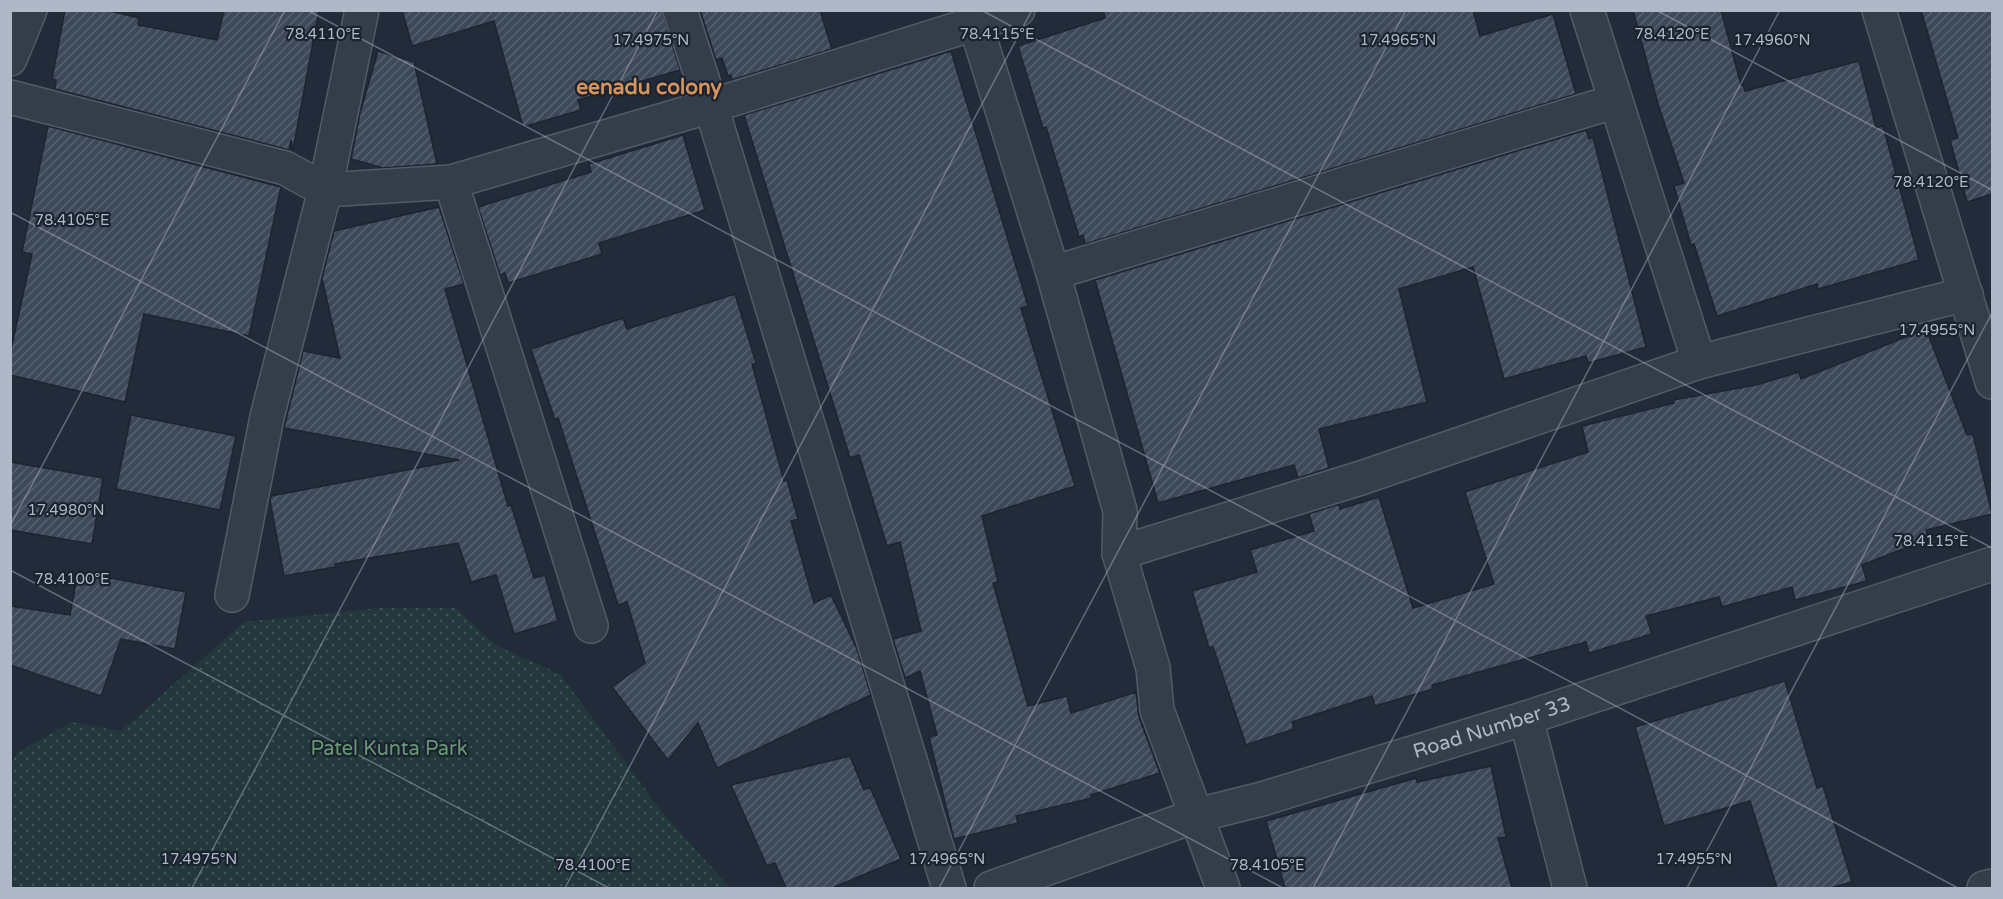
<svg xmlns="http://www.w3.org/2000/svg" width="2003" height="899" viewBox="0 0 2003 899" font-family="'Varela Round',sans-serif">
<defs>
<pattern id="park-dots" width="8" height="8" patternUnits="userSpaceOnUse" patternTransform="scale(1.5)"><rect width="8" height="8" fill="#23383b"/><path d="M2 2h.1M6 6h.1" fill="none" stroke="#405356" stroke-width="1.8" stroke-linecap="round"/></pattern>
<pattern id="building-hatch" width="6" height="6" patternUnits="userSpaceOnUse" patternTransform="scale(1.5)"><rect width="6" height="6" fill="#3d4959"/><path d="M-1 1l2-2M0 6l6-6M5 7l2-2" fill="none" stroke="#56616f"/></pattern>
</defs>
<rect width="100%" height="100%" fill="#212b3a"/>
<!-- park -->
<path fill="url(#park-dots)" d="M379 608H456L497 646 560 674 663 813 730 888H11L10 765 17 753 71 722 121 731 244 622Z"/>
<!-- building -->
<path fill="url(#building-hatch)" stroke="#1c2431" stroke-width="1.5" d="M65 10H106L139 18 138 25 217 40 224 10H319L293 150 291 140 289 150 55 89 56 80 52 79Z
M402 10H662L680 70 578 100 581 110 523 127 494 21 412 46Z
M700 10H820L832 49 732 80 731 75 728 76 722 58 716 60Z
M1103 10H1473L1480 36 1553 14 1576 94 1085 244 1083 235 1079 237 1046 127 1043 128 1018 46 1105 18Z
M1633 10H1721L1741 85 1743 84 1745 91 1859 61 1876 128 1883 126 1919 260 1818 289 1817 284 1717 316 1694 244 1691 245 1674 186 1684 183 1658 104Z
M1921 10H1992V194L1967 202 1950 140 1958 138Z
M378 51 414 62 437 164 383 168 351 159 360 113Z
M951 51 1028 306 1021 308 1075 486 982 516 998 582 993 583 1028 706 1067 696 1071 713 1136 692 1139 717 1160 773 1091 795 1092 798 1016 816 1018 823 954 839 929 737 937 735 920 671 905 678 893 639 921 631 900 542 887 546 859 455 850 458 744 115Z
M48 126 281 187 249 336 144 314 125 402 10 375V354L32 254 22 252Z
M1586 130 1589 139 1593 137 1646 347 1588 363 1586 356 1504 379 1473 267 1399 289 1427 402 1319 429 1329 468 1298 478 1294 465 1158 503 1095 280Z
M683 135 705 210 599 243 602 254 508 283 505 273 500 275 478 207 591 172 589 164Z
M439 207 464 284 445 289 508 506 511 505 534 578 545 575 558 621 514 634 496 575 471 582 458 543 335 564V567L284 576 270 500 271 496 459 460 284 428 303 351 340 358 322 278 334 231Z
M735 294 756 363 752 364 784 481 787 480 798 519 791 521 814 603 831 595 857 649 871 695 717 768 698 723 668 760 612 687 645 663 627 602 618 605 558 418 555 420 531 349 623 318 627 329Z
M1926 329 1967 435 1973 434 1992 514 1926 530 1929 539 1862 565 1867 581 1795 600 1792 587 1722 607 1719 597 1646 616 1652 634 1589 653 1586 642 1432 685 1433 689 1375 706 1372 696 1292 722 1294 729 1246 745 1213 647 1209 648 1192 591 1257 572 1250 550 1314 531 1309 514 1339 504 1340 509 1379 497 1413 608 1494 584 1465 492 1588 452 1582 426 1674 403 1673 400 1756 385 1799 372 1801 379Z
M131 415 236 436 220 510 116 489Z
M10 462 103 478 92 544 10 530Z
M78 572 186 592 175 649 121 639 101 696 10 665V606L70 615Z
M1785 681 1817 788 1823 786 1852 882 1830 888H1777L1750 801 1664 826 1635 727Z
M850 756 864 790 870 787 901 859 832 888H786L775 863 767 866 731 785Z
M1491 766 1506 837 1498 838 1512 888H1285L1266 821 1416 778 1417 782Z"/>
<g fill="none" stroke-linecap="round" stroke-linejoin="round">
<defs>
<g id="minor">
<path d="M680 10 711 106 949 888"/>
<path d="M971 10 1053 273 1120 511 1119 553 1153 668 1157 710 1223 888"/>
<path d="M1587 10 1699 362"/>
<path d="M1879 10 1992 382"/>
<path d="M10 59 30 10"/>
<path d="M10 97 285 168 325 190 451 182 711 106 1018 10"/>
<path d="M451 182 591 626"/>
<path d="M1053 273 1616 101"/>
<path d="M1119 553 1361 478 1699 362 1966 294"/>
<path d="M232 595 267 417 325 190 362 10"/>
<path d="M1526 718 1570 888"/>
<path id="s1" d="M991 888 1198 815 1262 799 1526 718 1992 564"/>
<path d="M1984 888 1992 886"/>
</g>
</defs>
<!-- minor casing -->
<use href="#minor" stroke="#525b68" stroke-width="36"/>
<!-- minor -->
<use href="#minor" stroke="#343d4a" stroke-width="33"/>
</g>
<!-- ticks -->
<path fill="none" stroke="#afb8c6" stroke-width="1.5" stroke-opacity="0.45" d="M307 10 1958 888M981 10 1992 548M1656 10 1992 190M10 212 1283 888M10 526 285 10M10 570 609 888M192 888 658 10M565 888 1032 10M939 888 1406 10M1313 888 1780 10M1687 888 1992 313"/>
<g text-anchor="middle" dominant-baseline="central" stroke-width="4.5" stroke-linejoin="round" paint-order="stroke">
<!-- street labels -->
<g font-size="20" fill="#afb8c6" stroke="#1a222f">
<text stroke="none"><textPath href="#s1" startOffset="526">Road Number 33</textPath></text>
</g>
<!-- park labels -->
<g font-size="20" fill="#669872" stroke="#1a222f">
<text x="389" y="749">Patel Kunta Park</text>
</g>
<!-- neighbourhood labels -->
<g font-size="21" font-weight="bold" fill="#d6935b" stroke="#1a222f">
<text x="649" y="87">eenadu colony</text>
</g>
</g>
<g font-size="15" text-anchor="middle" fill="#afb8c6" stroke="#1a222f" stroke-width="4.5" stroke-linejoin="round" paint-order="stroke">
<text x="1672" y="39">78.4120°E</text>
<text x="323" y="39">78.4110°E</text>
<text x="997" y="39">78.4115°E</text>
<text x="651" y="45">17.4975°N</text>
<text x="1398" y="45">17.4965°N</text>
<text x="1772" y="45">17.4960°N</text>
<text x="1931" y="187">78.4120°E</text>
<text x="72" y="225">78.4105°E</text>
<text x="1937" y="335">17.4955°N</text>
<text x="66" y="515">17.4980°N</text>
<text x="1931" y="546">78.4115°E</text>
<text x="72" y="584">78.4100°E</text>
<text x="199" y="864">17.4975°N</text>
<text x="947" y="864">17.4965°N</text>
<text x="1694" y="864">17.4955°N</text>
<text x="593" y="870">78.4100°E</text>
<text x="1267" y="870">78.4105°E</text>
</g>
<!-- border -->
<rect width="2003" height="899" fill="none" stroke="#afb8c6" stroke-width="24"/>
</svg>
